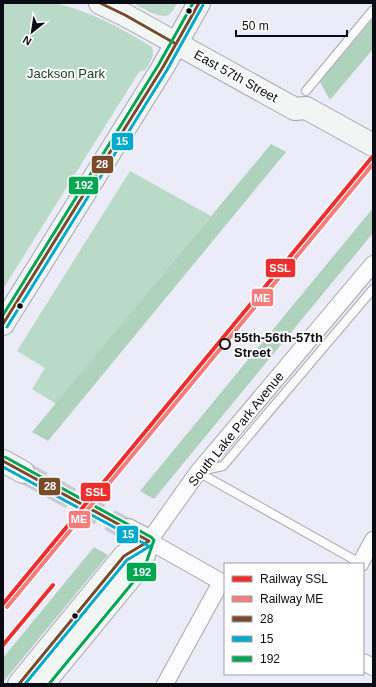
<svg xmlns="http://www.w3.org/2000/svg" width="376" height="687" viewBox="0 0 376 687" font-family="Arial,sans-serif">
<rect width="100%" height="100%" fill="#ececf8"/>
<!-- green -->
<path fill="#b9dac6" d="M3 3C17 3 42 1 55 3 90 11 123 29 152 47 155 57 150 62 145 70L139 72 3 289Z
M133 3H177C175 7 173 11 170 14 161 21 142 7 133 3Z
M130 171 211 216 56 404 32 389 45 368 17 351Z"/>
<!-- forest -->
<path fill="#aed2bc" d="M373 18V49L330 100 320 82Z
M271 144 286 152 48 441 32 432Z
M373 208V233L154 499 140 491Z
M94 547 108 555 3 682V658Z"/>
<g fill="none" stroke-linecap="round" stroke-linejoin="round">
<!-- secondary-tunnel -->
<path stroke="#cacad6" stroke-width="22" stroke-dasharray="22 11" stroke-linecap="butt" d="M23 472 128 530"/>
<defs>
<path id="lane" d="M306 91 373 10
M200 471 223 466 373 289
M198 472 360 563"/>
<path id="street" d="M360 564 373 540
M225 584 149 541 198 472 373 264
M363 662 373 667
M165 684 221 582"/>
<path id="secondary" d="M100 3 125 15 295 109 306 108 373 145
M3 324 163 67 199 3
M3 461 23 472
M128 530 149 541
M19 684 124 556 149 541
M43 684 140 566 149 541"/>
</defs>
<!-- lane casing -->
<use href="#lane" stroke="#a5a5af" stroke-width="10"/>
<!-- street casing -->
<use href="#street" stroke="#a5a5af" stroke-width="18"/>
<!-- secondary casing -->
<use href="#secondary" stroke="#a5a5af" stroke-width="24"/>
<!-- lane -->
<use href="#lane" stroke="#fcfcfe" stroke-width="8"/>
<!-- street -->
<use href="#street" stroke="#fcfcfe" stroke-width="16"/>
<!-- secondary -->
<use href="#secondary" stroke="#f1f5f4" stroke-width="22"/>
<defs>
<path id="bus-1" d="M100 3 125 15 176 44
M3 324 163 67 199 3
M3 461 149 541
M19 684 124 556 149 541"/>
<path id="bus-2" d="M7 327 167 70 203 5
M3 467 147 545
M25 684 127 560 152 545"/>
<path id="bus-3" d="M3 315 159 64 193 3
M5 457 151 537 154 540 144 569 49 684"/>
</defs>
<!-- bus-1 casing -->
<use href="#bus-1" stroke="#fff" stroke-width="6"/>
<!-- bus-2 casing -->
<use href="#bus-2" stroke="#fff" stroke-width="6"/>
<!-- bus-3 casing -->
<use href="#bus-3" stroke="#fff" stroke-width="6"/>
<!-- bus-1 -->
<use href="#bus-1" stroke="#7a4b2a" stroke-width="3"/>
<!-- bus-2 -->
<use href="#bus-2" stroke="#00a9ce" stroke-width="3"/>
<!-- bus-3 -->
<use href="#bus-3" stroke="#00a651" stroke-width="3"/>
<defs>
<path id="rail-1" d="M3 604 373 156
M3 645 53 585"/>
<path id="rail-2" d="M7 607 373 164"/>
</defs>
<!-- rail-1 casing -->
<use href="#rail-1" stroke="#fff" stroke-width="7"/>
<!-- rail-2 casing -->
<use href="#rail-2" stroke="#fff" stroke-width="7"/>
<!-- rail-1 -->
<use href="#rail-1" stroke="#ee2e2d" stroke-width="4"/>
<!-- rail-2 -->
<use href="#rail-2" stroke="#f67b7b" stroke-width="4"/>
</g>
<!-- markers -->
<g fill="#0b0b14" stroke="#fff" stroke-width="1.5">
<circle cx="189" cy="11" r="3.5"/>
<circle cx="20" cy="306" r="3.5"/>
<circle cx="75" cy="616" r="3.5"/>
</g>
<circle fill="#fff" stroke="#0b0b14" stroke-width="2" cx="225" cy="344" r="5"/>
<g text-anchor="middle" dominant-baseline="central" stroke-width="4" stroke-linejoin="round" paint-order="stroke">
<!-- park labels -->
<g font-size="13" fill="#134422" stroke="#fff">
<text x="66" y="73">Jackson Park</text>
</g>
<!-- street labels -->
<g font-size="13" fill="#0b0b14" stroke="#fff">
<text transform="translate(236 76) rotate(29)">East 57th Street</text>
<text transform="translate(236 429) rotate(-51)">South Lake Park Avenue</text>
</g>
<!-- stop labels -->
<g font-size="13" font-weight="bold" fill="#0b0b14" stroke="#fff" text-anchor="start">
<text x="234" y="337">55th-56th-57th<tspan x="234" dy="15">Street</tspan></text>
</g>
</g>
<g stroke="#fff" stroke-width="1.5">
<rect x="111" y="132" width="23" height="19" rx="4" fill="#00a9ce"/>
<rect x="91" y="155" width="23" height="19" rx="4" fill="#7a4b2a"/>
<rect x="68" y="176" width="31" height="19" rx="4" fill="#00a651"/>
<rect x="265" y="258" width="31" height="20" rx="4" fill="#ee2e2d"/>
<rect x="251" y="288" width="23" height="19" rx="4" fill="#f67b7b"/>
<rect x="38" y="477" width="23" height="19" rx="4" fill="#7a4b2a"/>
<rect x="80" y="482" width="31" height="20" rx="4" fill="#ee2e2d"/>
<rect x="68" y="510" width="23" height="19" rx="4" fill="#f67b7b"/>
<rect x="116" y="525" width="23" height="19" rx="4" fill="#00a9ce"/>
<rect x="126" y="562" width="31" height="20" rx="4" fill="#00a651"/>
</g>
<g font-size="11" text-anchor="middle" font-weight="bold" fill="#fff">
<text x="122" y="145">15</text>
<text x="102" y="168">28</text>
<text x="84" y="189">192</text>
<text x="280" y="272">SSL</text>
<text x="262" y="302">ME</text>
<text x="50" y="490">28</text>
<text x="96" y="496">SSL</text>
<text x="79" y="523">ME</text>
<text x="128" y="538">15</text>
<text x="142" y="576">192</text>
</g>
<!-- border -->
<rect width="376" height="687" fill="none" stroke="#0b0b14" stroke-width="8"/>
<!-- legend -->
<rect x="224" y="563" width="140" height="112" fill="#ffffff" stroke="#9d9da1"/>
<rect x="232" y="576" width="20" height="6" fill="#ee2e2d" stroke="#9d9da1"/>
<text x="260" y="583" font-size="12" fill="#0b0b14">Railway SSL</text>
<rect x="232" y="596" width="20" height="6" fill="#f67b7b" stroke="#9d9da1"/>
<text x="260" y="603" font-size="12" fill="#0b0b14">Railway ME</text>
<rect x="232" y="616" width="20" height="6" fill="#7a4b2a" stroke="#9d9da1"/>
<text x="260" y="623" font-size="12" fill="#0b0b14">28</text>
<rect x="232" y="636" width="20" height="6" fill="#00a9ce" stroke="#9d9da1"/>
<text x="260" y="643" font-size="12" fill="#0b0b14">15</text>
<rect x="232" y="656" width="20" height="6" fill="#00a651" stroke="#9d9da1"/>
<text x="260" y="663" font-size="12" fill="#0b0b14">192</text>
<!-- north arrow -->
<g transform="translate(32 32) rotate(210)" stroke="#ffffff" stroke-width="3" paint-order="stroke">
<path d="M0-3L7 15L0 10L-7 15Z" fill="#0b0b14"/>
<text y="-6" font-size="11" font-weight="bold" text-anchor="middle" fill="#0b0b14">N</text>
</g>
<!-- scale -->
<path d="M236 30v6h111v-6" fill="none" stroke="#0b0b14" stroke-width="2"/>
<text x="242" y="30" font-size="12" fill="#0b0b14" stroke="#ffffff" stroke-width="3" paint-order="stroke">50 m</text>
</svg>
